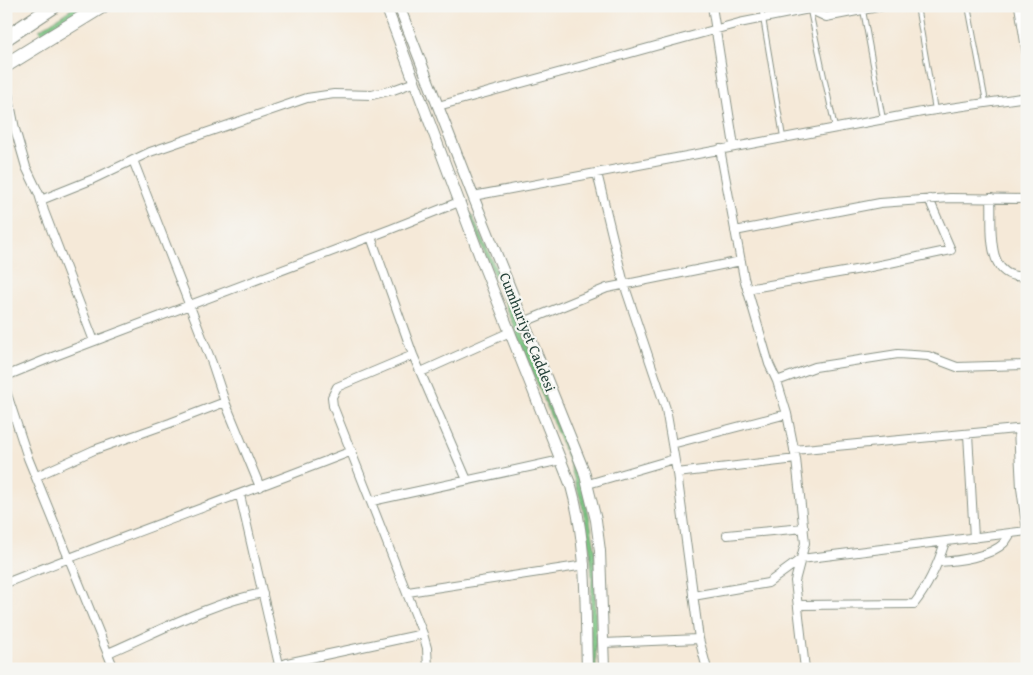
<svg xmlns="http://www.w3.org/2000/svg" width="1033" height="675" viewBox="0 0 1033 675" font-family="'Gentium Book Plus',serif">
<rect width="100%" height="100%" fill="#f6f6f2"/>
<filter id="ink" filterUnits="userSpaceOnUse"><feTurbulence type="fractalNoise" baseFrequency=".02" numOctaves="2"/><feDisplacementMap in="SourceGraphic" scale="10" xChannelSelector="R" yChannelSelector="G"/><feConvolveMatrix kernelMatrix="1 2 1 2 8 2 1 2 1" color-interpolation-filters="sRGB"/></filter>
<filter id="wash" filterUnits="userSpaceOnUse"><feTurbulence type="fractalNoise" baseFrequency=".0096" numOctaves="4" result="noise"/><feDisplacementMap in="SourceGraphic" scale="20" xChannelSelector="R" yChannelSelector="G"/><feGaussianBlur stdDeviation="1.12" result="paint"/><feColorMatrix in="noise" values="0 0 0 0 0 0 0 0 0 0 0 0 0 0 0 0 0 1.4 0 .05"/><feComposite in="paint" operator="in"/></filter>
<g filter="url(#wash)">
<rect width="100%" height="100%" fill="#f5e9d8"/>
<!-- green -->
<path fill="#7fc885" stroke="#4f825c" d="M76 6H88L42 36 39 30Z
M471 213 500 278 548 395 578 473 585 494 595 548 596 669H591L590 621 592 578 590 550 582 504 569 462 469 214Z"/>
</g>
<g filter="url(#ink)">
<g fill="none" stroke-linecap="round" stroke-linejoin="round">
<defs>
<path id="lane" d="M761 6 783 137
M917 6 935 110
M968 6 986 102
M863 10 883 119
M810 11 835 128"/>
<path id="street" d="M712 6 734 146
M1019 6 1027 55
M6 83 15 129 26 167 39 194 44 211 94 341
M438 106 739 23 809 9 826 17 883 6
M720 149 744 278 769 364 777 381 787 414 796 459 805 543 795 581 805 669
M133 160 212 363 225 402 260 487
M597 173 624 284 666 409 677 473 699 639 707 669
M473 196 922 112 1027 97
M991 198C993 225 983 282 1027 276
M41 200 91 180 150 152 307 98 334 94 372 95 393 90 415 82
M735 231 880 203 950 198 1027 199
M371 237 413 355 467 480
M747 289 861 269 951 250 929 199
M524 322 607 288 741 261
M413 355 337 387 332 397 333 406 423 634 427 648 428 669
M421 372 510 332
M6 376 55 356 391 229 459 202
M777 381 815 367 898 354 928 356 957 367 1027 365
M6 391 28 458 114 669
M1018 429 1021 488 1027 531
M968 434 974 538
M672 444 787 414
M794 450 1027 428
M677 473 796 459
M37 476 94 450 170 423 225 402
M588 484 674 459
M240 495 280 669
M372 501 561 460
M727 535 804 528
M939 562C957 561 990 557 1004 543 1007 540 1009 536 1011 533
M6 583C120 537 237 496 352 451
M408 592 585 565
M693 596 768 583 801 559 1027 531
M798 605 914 604C929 585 938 564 945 542
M604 643 699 639
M108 653C157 632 210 603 263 593
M272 669 287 663 423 634"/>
<path id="secondary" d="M386 6 480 257 571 486C588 546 585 607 587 669
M399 6 473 196 584 471 596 520 600 551 604 669"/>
<path id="highway" d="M6 38 54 6
M6 65 102 6"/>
</defs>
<!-- lane casing -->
<use href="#lane" stroke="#8a9386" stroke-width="6"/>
<!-- street casing -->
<use href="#street" stroke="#8a9386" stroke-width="10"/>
<!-- secondary casing -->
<use href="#secondary" stroke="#8a9386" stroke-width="12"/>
<!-- highway casing -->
<use href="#highway" stroke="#8a9386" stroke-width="16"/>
<!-- lane -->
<use href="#lane" stroke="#fff" stroke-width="4"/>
<!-- street -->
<use href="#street" stroke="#fff" stroke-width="8"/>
<!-- secondary -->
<use href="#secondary" stroke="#fff" stroke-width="10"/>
<!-- highway -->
<use href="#highway" stroke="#fff" stroke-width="14"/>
</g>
</g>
<g text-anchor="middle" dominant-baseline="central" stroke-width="4.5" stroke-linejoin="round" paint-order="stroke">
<!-- street labels -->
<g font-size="15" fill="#1f3d34" stroke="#f6f6f2">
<text transform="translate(528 332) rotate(68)">Cumhuriyet Caddesi</text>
</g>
</g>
<!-- margin -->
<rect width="1033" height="675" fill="none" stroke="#f6f6f2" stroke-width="25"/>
</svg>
